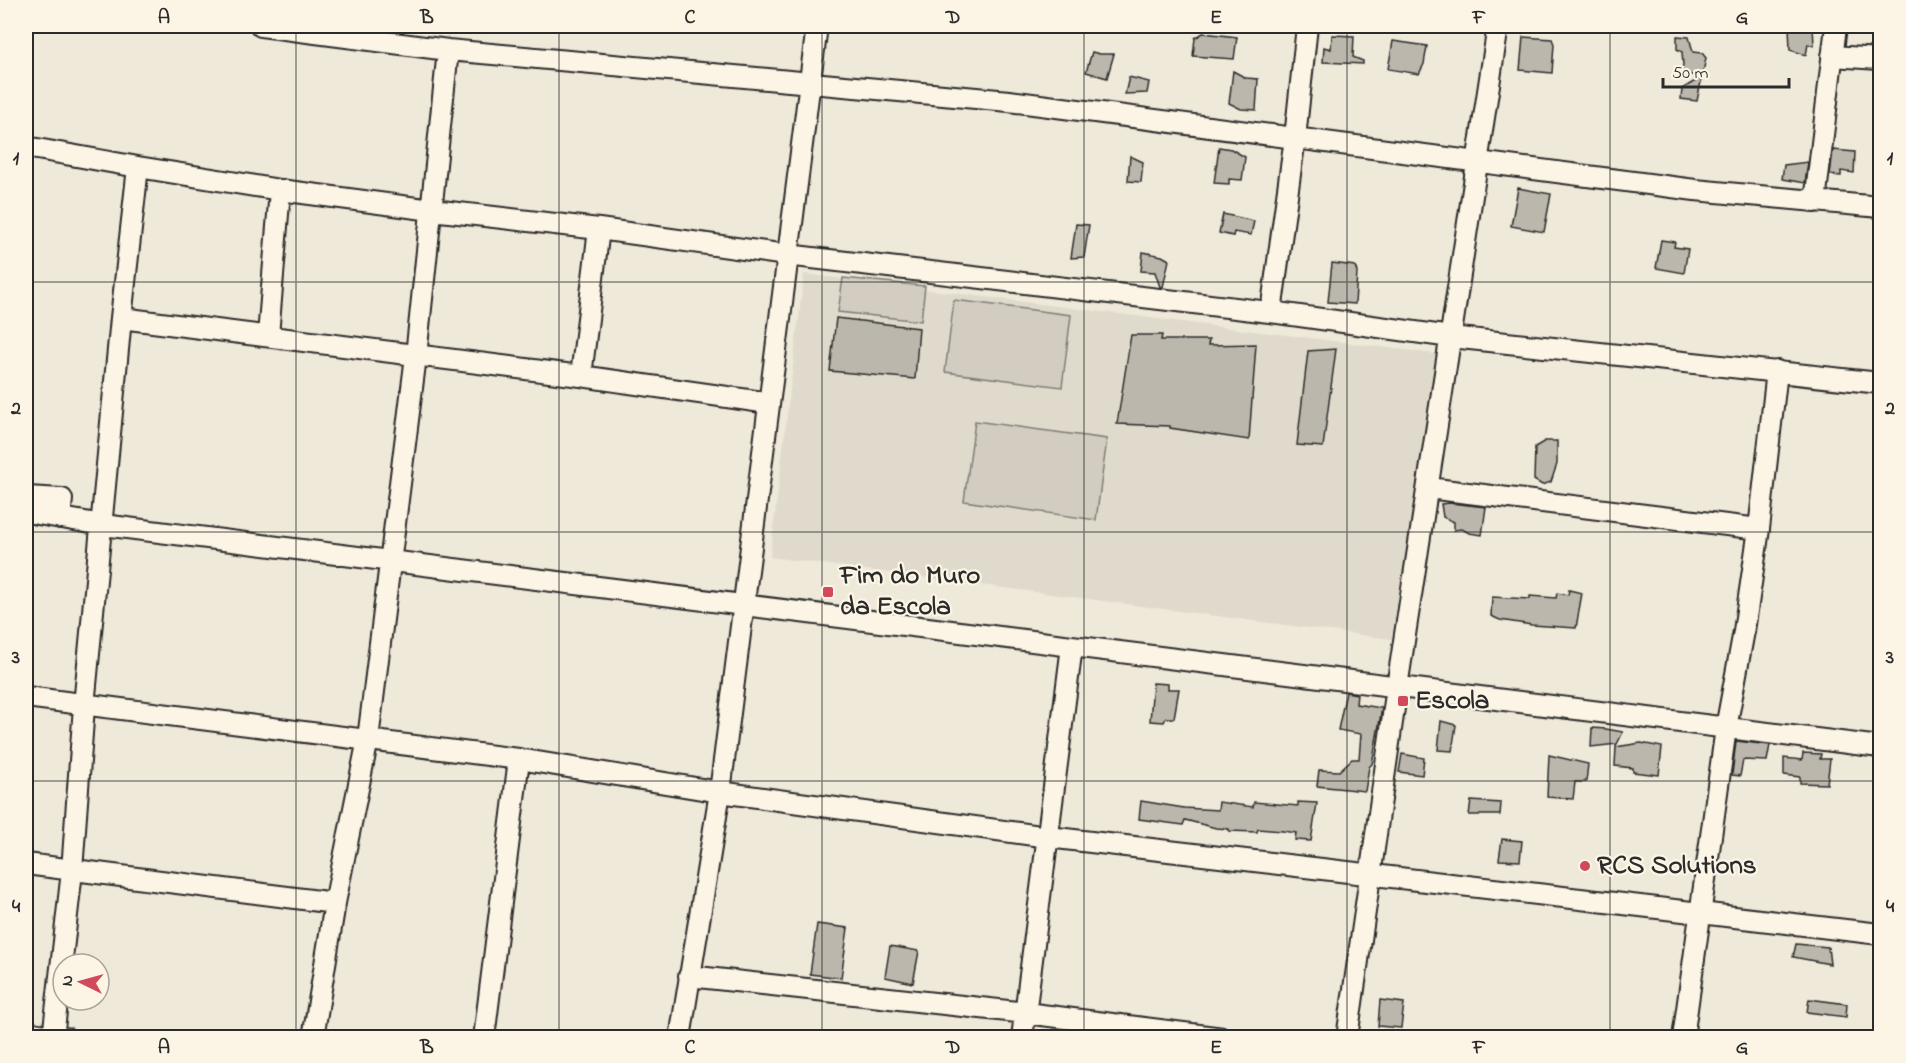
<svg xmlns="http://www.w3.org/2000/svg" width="1906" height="1063" viewBox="0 0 1906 1063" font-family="'Indie Flower',sans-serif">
<rect width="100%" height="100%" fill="#efe9da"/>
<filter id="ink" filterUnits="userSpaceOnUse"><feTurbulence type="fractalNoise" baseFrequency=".0167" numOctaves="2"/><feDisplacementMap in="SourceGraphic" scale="12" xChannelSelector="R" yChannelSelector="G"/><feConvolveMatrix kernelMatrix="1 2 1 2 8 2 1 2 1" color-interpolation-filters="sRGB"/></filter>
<g filter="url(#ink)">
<!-- built -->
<path fill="#e0dacc" d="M804 274 1436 354 1399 640 770 557Z"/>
<!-- pitch -->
<path fill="#d2cdc0" stroke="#7e7c76" stroke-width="1.5" d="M843 278 925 286 921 321 838 312Z
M954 300 1071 315 1062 387 945 372Z
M975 421 1107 439 1096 520 964 501Z"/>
<!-- building -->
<path fill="#bcb7ac" stroke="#2b2b2b" stroke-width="1.5" d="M1789 26H1813L1814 46 1808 44 1806 55 1790 50Z
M1203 33 1237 37 1234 59 1193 56 1195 38Z
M1332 35 1354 36 1353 57 1363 61V64L1323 62 1324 47 1331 49Z
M1677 36 1689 37 1693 52 1702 53 1706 58 1697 101 1681 99 1682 89 1702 77 1681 73 1683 65 1682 52 1677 49Z
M1523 37 1552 39 1554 44 1552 73 1520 70Z
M1393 41 1427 46 1424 64 1419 74 1388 69Z
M1092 52 1100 54H1114L1107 78 1086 72Z
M1233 71 1246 78 1258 79 1256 110 1241 109 1229 103Z
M1129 77 1149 82 1147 93 1125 94Z
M1219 147 1231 149 1245 157 1242 180 1229 179V184L1214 183Z
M1833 150 1855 152 1854 173 1841 171V176L1830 175Z
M1130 156 1143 162 1141 182 1128 181Z
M1808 162 1805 183 1782 179 1784 165Z
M1518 188 1551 194 1544 232 1511 226Z
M1223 214 1254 221 1251 235 1234 232 1233 236 1219 233Z
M1076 224 1089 225 1084 257 1071 258Z
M1661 240 1675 242 1674 247 1688 249 1684 273 1656 268Z
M1143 252 1162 256 1169 260 1163 287H1160L1155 272 1141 271Z
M1332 263 1355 266 1357 272 1355 304 1328 302Z
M836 318 919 328 915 379 830 371Z
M1131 335H1162L1161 340H1209L1208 345 1256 344 1249 440 1170 428V426L1117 424Z
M1336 349 1323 447 1297 445 1308 351Z
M1545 441H1557V464L1551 482 1542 485 1534 480 1535 447Z
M1450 503 1486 507 1482 535 1469 533 1462 529 1454 530V522L1443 517 1441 504Z
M1569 590 1582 593 1576 628 1532 625 1500 620 1491 616 1492 597 1530 599V596L1556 598 1557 593 1568 595Z
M1153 683 1168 684V689H1179L1174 718H1166L1164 722 1150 721Z
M1346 692 1357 694 1356 704 1382 708 1372 764 1369 767 1365 791 1317 786 1319 770 1339 771 1352 759H1359L1361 734 1338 730Z
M1441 721 1456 725 1452 751 1438 750Z
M1592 728 1606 729 1623 732 1617 744 1591 747Z
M1736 741 1770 745 1767 761 1743 760 1740 776 1732 775Z
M1641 743 1662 747 1659 775 1633 772V768L1615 766 1616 747Z
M1803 753 1821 754 1820 759H1830L1827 784 1800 783V777L1784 775V758L1802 760Z
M1402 754 1424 758 1422 775 1399 772Z
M1549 755 1588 764 1586 782H1575L1573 799 1547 797Z
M1141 801 1184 808 1218 810 1219 802 1253 807 1254 802 1298 806V802L1317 803 1311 841 1295 840 1296 833 1283 831 1258 829 1257 832 1229 831V829L1216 828 1185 820 1183 825 1139 819Z
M1471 801 1501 803 1500 815H1469Z
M1502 839 1522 841 1520 861 1499 860Z
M817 924 848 928 841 978 810 974Z
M1796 944 1828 947 1830 964 1793 957Z
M890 946 919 951 913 983 885 977Z
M1809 999 1847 1004 1846 1017 1807 1012Z
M1380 1000 1404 1003 1401 1028 1378 1026Z"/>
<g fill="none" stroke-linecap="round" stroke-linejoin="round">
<defs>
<path id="minor" d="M261 26 448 50 1009 101 1695 190 1880 207
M1832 56 1880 59
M26 147 138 167
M1815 202 1836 26
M1271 312 1295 138 1307 26
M121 318 581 376 769 403
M268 336 280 190
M581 376 599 229
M1428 488 1759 529
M26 512 103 525 1880 747
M26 512 27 497 62 499 60 518
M26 697 519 759 720 792 1048 837 1880 934
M26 864 335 903
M689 976 1026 1013 1223 1038
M26 1032 66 1038
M53 1038 72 871 84 706 121 318 138 167 280 190 432 210 599 229 787 255 1278 313 1451 337 1880 383
M313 1038 335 903 368 739 416 356 448 50
M484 1038 519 759
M680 1038 720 792 817 26
M1022 1038 1072 646
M1347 1038 1397 687 1498 26
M1683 1038 1726 728 1744 631 1759 529 1777 371"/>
</defs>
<!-- minor casing -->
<use href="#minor" stroke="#2b2b2b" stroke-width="24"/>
<!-- minor -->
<use href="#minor" stroke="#fcf5e5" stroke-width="20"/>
</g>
</g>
<!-- grid -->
<path fill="none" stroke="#2b2b2b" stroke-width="1.5" stroke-opacity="0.55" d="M296 26V1038M559 26V1038M822 26V1038M1084 26V1038M1347 26V1038M1610 26V1038M26 282H1880M26 532H1880M26 781H1880"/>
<!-- markers -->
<g fill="#d1495b" stroke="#fcf5e5" stroke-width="2">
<rect x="822" y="586" width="12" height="12" rx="3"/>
<rect x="1397" y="695" width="12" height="12" rx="3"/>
<circle cx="1585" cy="866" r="6"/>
</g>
<g text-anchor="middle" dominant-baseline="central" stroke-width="4.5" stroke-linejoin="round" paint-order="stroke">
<!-- poi labels -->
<g font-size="27" font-weight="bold" fill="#2b2b2b" stroke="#fcf5e5" text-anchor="start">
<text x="840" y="576">Fim do Muro<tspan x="840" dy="31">da Escola</tspan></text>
<text x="1415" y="701">Escola</text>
<text x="1597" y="866">RCS Solutions</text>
</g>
</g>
<!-- margin -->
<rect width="1906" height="1063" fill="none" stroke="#fcf5e5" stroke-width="66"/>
<!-- north arrow -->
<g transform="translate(81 982) rotate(275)"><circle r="28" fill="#fcf5e5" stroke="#a8a49b" stroke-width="1.5"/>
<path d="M0-4.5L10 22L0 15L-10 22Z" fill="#d1495b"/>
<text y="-9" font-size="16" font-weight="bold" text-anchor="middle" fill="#2b2b2b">N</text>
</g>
<!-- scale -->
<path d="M1663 78v9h126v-9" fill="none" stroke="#2b2b2b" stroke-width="3"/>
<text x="1672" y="78" font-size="18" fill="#2b2b2b" stroke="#fcf5e5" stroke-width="4.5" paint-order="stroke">50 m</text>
<rect x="33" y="33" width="1840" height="997" fill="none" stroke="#2b2b2b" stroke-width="2"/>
<g font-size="20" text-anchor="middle" font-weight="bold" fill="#2b2b2b">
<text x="164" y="23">A</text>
<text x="427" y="23">B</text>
<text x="690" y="23">C</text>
<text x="953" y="23">D</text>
<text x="1216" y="23">E</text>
<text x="1479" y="23">F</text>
<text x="1742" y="23">G</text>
<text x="16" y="164">1</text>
<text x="1890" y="164">1</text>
<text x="16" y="414">2</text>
<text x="1890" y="414">2</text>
<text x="16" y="663">3</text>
<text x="1890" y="663">3</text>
<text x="16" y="912">4</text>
<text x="1890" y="912">4</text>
<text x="164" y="1053">A</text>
<text x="427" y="1053">B</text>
<text x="690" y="1053">C</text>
<text x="953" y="1053">D</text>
<text x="1216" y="1053">E</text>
<text x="1479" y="1053">F</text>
<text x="1742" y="1053">G</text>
</g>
</svg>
